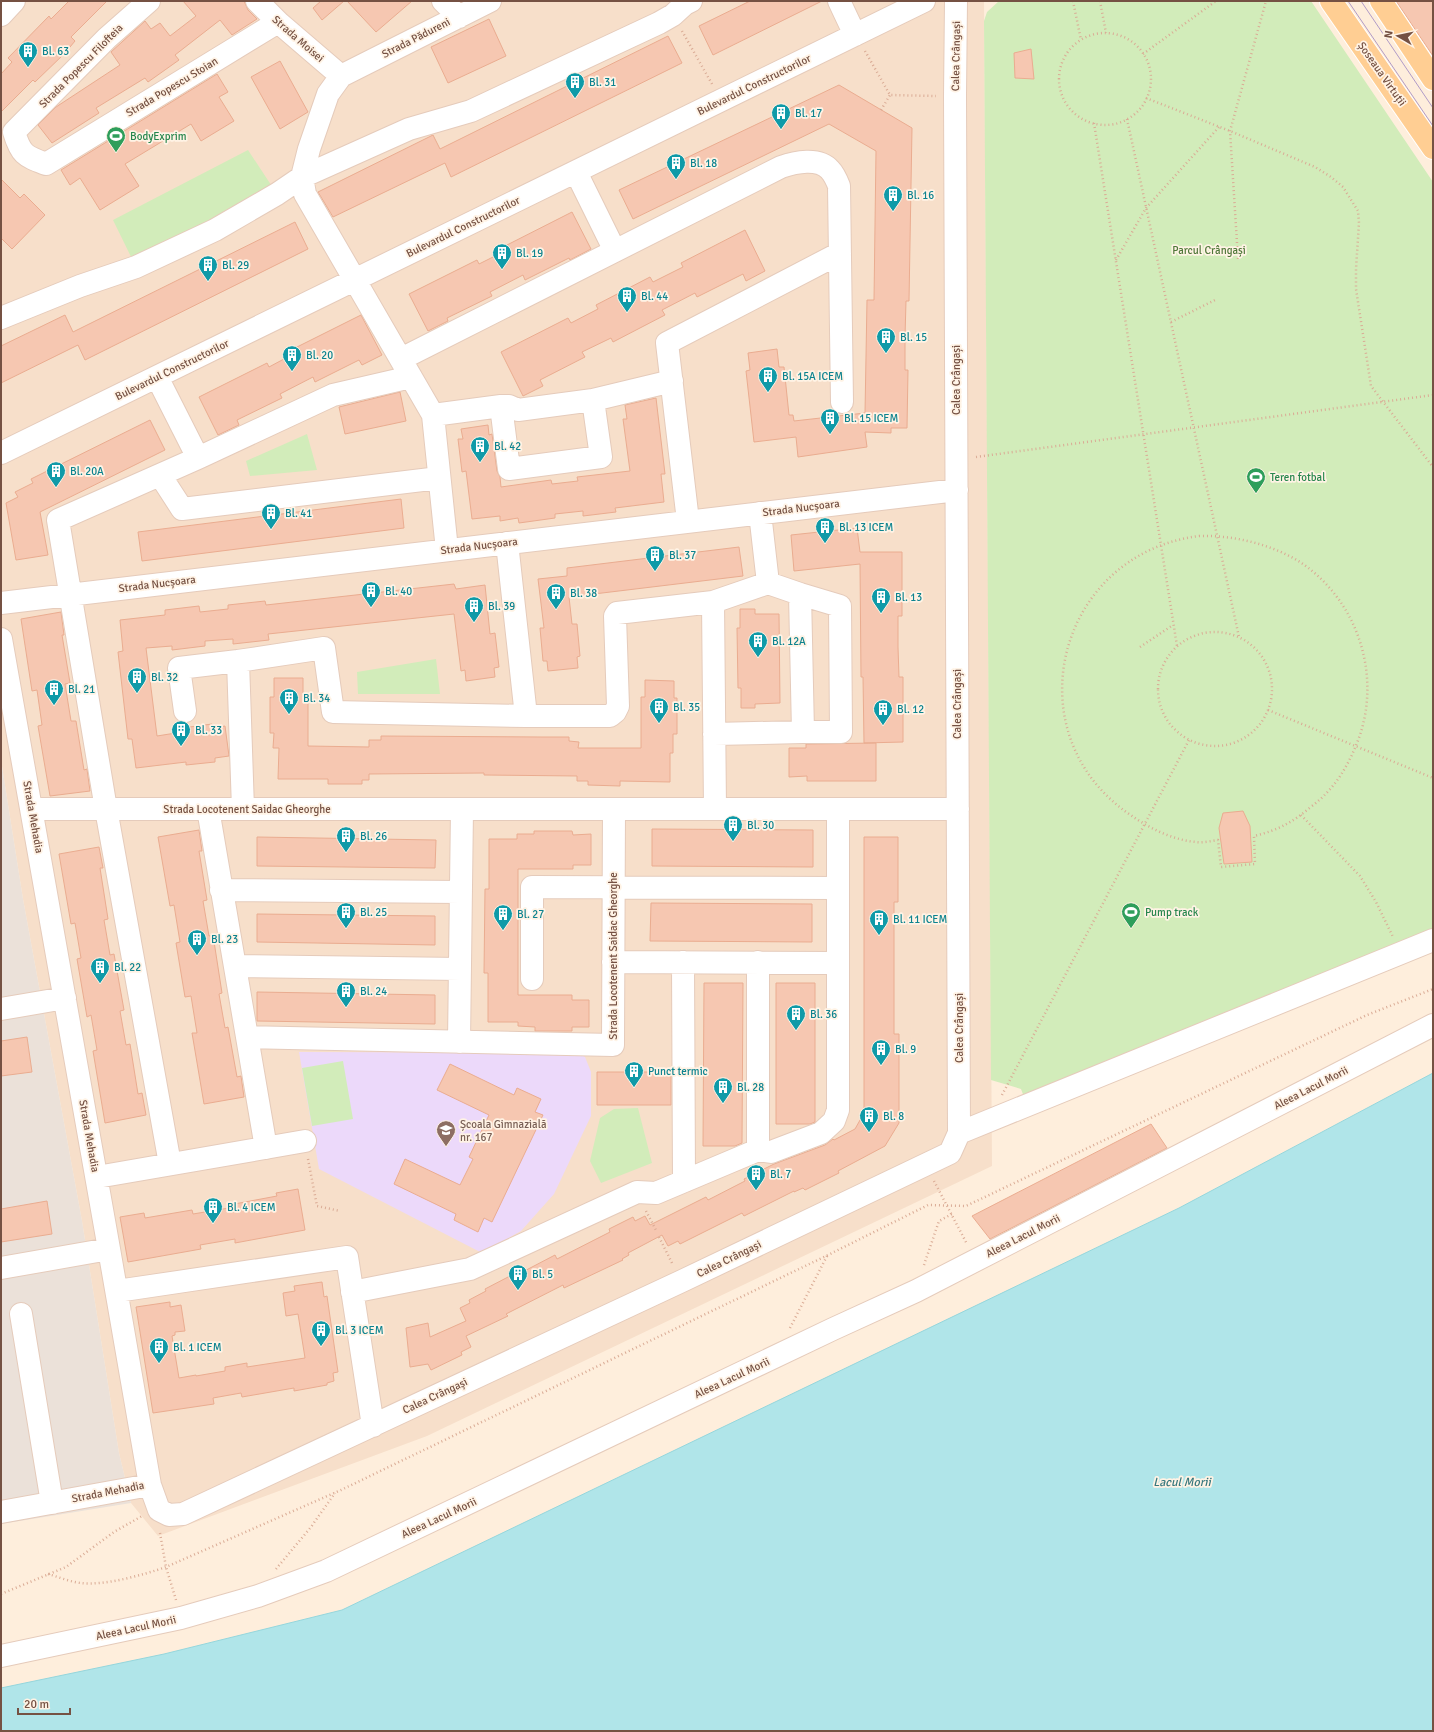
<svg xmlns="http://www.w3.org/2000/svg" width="1434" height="1732" viewBox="0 0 1434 1732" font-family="Signika,sans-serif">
<rect width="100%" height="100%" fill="#feeedc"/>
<!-- residential -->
<path fill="#f7dfca" d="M1 1H984L992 1166 427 1436 158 1536 131 1503 119 1453 82 1221 23 899 1 760Z"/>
<!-- industrial -->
<path fill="#ebe1d9" d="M1 760 23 899 82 1221 119 1453 131 1503 1 1524Z"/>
<!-- education -->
<path fill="#ecd9fa" d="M299 1052 578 1053 585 1057 591 1072V1116L554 1194 521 1231 482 1253 319 1169Z"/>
<!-- green -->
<path fill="#d2ecba" d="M999 1H1311L1433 182V929L1024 1097 1021 1089 991 1080 984 21 987 12Z
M248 150 277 194 136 267 113 220Z
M307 434 317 470 250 476 246 461Z
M436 659 440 694H358L357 672Z
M343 1061 353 1119 312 1126 302 1068Z
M638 1108 652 1163 601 1183 590 1161 600 1118 614 1109Z"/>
<!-- water -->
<path fill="#b0e5e9" stroke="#95d6dc" d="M1433 1073V1731H1V1688L164 1654 342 1610 1179 1208Z"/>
<!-- building -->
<path fill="#f6c7b1" stroke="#eaac90" d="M69 1H107L71 37 75 41 65 53 35 82 33 80 1 112V74L12 62 8 58 49 16 51 19Z
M183 1H244L248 10 257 19 232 35 220 20 175 55 179 60 148 82 145 78 96 108 99 113 52 143 38 125 56 107 120 65 111 52 145 21 151 29 160 23 170 36 196 16Z
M321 1H344L322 20 313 8Z
M347 1H412L376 32Z
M750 1H822L713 55 699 26Z
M1396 1H1433V56Z
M489 19 506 56 448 83 431 47Z
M668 36 682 63 451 177 445 163 333 217 318 192 433 135 440 149Z
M1031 49 1034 79 1015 78 1014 53Z
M280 61 308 112 280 129 251 77Z
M217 74 228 92 219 97 234 121 201 141 191 124 125 164 139 186 100 210 80 178 70 185 61 170Z
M839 85 912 128 909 301H906L905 337V370H908L907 428H891V433L865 432 867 447 798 457 796 437 754 442 746 371 750 370 748 353 777 349 779 367H784L789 415H793L794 421 865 413 867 300H874L876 151 829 124 633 219 619 190Z
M1 179 20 198 24 194 45 215 12 249 1 238Z
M572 212 591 249 570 260 569 258 525 280 523 275 490 292 492 296 447 318 448 321 428 331 409 294 477 260 479 264 507 250 505 246Z
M295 222 308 249 85 360 78 345 1 383V346L65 315 73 332Z
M745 230 765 271 746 281 743 274 697 297 695 293 662 310 665 315 613 342 611 338 582 352 585 357 540 380 543 386 523 396 501 352 568 318 571 323 598 309 596 305 650 277 653 282 683 267 681 263Z
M361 315 382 355 362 365 359 360 315 382 313 377 280 394 282 398 237 420 239 425 218 435 199 397 267 363 269 367 297 352 295 348Z
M400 392 406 421 345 434 339 407Z
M656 398 665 474H661L664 502 615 508 616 512 583 516V511L555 514V518L519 523 518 518 500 521V516L472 519 466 471 462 472 458 439H463L461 429 488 425 489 435 492 434 497 471 500 477 501 487 551 480 552 484 578 481 577 477 630 471 623 419H627L625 405Z
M150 420 165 450 40 512 48 555 16 560 6 503 18 497 15 492 33 483 31 479Z
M401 499 404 528 142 561 138 532Z
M857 528 860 552H902V616H898V647L899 677H903V742L864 743 863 677H861L860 564 794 571 791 535Z
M739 547 743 576 569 597 572 624H577L580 656 577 657 578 668 548 671 547 661H543L540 628H544L538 579 567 576V568Z
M454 584 456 589 485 585 490 634 495 633 499 667 494 668 495 677 466 681 465 670 461 671 454 614 268 634 269 640 233 644V639L205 641V646L172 650V646L146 648 157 736 182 732V728L212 724 213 728 225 726 229 756 215 758V762L186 765V762L136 768 132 739H128L118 652 123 651 120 620 165 615V610L199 606 200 612 228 609V605L265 601 266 605Z
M740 609H755V614H779L780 703 755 704V708H741V688H738L737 628H740Z
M61 612 64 635H62L70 683 65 684 71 721H76L84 770 87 769 90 791 50 796 38 726 42 725 37 690 32 691 21 619Z
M274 678H303V697H308V746L369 747V740H381V736L541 737H569V741L579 742 578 748H641V697H645V680L674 681V698H677V734H673V753H670V782L620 781V786L588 785V781H577V776L484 775V773L369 774V780H362V784H328V779H278L279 748H273L274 733H270V697H274Z
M876 743V781H807V776L789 777V748H806V744Z
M1243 811 1250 826 1252 862 1224 864 1219 828 1223 813Z
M652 829 813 830V867L652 866Z
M199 830 202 851H199L207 900 203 901 209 936 213 935 222 993 219 994 225 1028 228 1027 237 1077 241 1076 244 1097 204 1104 192 1033H197L191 996 185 997 176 943 180 942 174 905 170 906 158 837Z
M534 831H572L573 835 591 834V865H573V869H518V995H572V1000H589V1027H572V1031H535V1027L518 1026V1022H488V973H484L485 889H489V839H517V834H534Z
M257 837 436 840 435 868 257 866Z
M864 837H898V902H894V1034H899V1123L885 1146 838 1171 839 1173 805 1190 803 1188 794 1192V1191L744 1216 742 1213 680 1244 678 1241 668 1246 662 1235 628 1253 629 1255 622 1259 623 1260 564 1288 563 1285 506 1314 508 1316 466 1336 471 1347 461 1352 462 1355 431 1370 428 1364 410 1367 406 1328 428 1323 430 1337 466 1321 460 1308 470 1303 469 1300 486 1291 485 1289 510 1276 511 1278 555 1255 557 1259 610 1232 609 1229 633 1217 635 1221 645 1216 650 1225 706 1197 708 1200 745 1181 744 1179 774 1164 825 1145 833 1139 834 1140 855 1129 864 1113Z
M99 847 103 868H100L108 919 104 920 110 955 114 954 124 1010 120 1011 126 1045 130 1044 138 1094 142 1093 146 1115 105 1123 93 1051 97 1050 91 1015 87 1017 77 959 81 958 75 923 71 924 59 854Z
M651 903 812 904V942L650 941Z
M257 914 435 916V945L257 942Z
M704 983H743L742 1143 735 1146H703Z
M776 983H815V1122L810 1124H776Z
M257 992 435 995V1024L257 1021Z
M27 1037 32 1072 1 1076V1041Z
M450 1064 514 1095 517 1088 541 1099 535 1112 543 1115 492 1222 484 1218 478 1232 454 1220 456 1214 394 1184 405 1159 460 1185 473 1159 469 1157 489 1115 437 1090Z
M597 1072H671V1105H597Z
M1151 1124 1167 1148 990 1239 972 1216Z
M298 1189 305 1230 235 1243V1239L200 1245 201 1249 128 1262 120 1217 144 1213 145 1218 192 1210 193 1214 229 1208V1205L277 1196 276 1193Z
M47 1201 52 1234 1 1242V1209Z
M322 1282 324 1297 327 1296 338 1372 333 1373 334 1381 327 1383V1385L294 1391V1388L242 1397 241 1393 213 1398 214 1404 153 1413 136 1307 170 1302V1307L181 1305 185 1331 175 1332V1335L172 1336 179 1378 196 1375V1376L225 1371V1367L247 1363V1367L305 1358 298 1314 286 1316 283 1293 295 1291 294 1286Z"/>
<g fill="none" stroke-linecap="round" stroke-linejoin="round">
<defs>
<path id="minor" d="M149 1 107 38 14 132C21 155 25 156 46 164L278 22
M257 1 278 22 341 76
M443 1 459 17
M839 1 855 35
M1 15 14 1
M576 172 615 251
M1 318 80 286 136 267 215 230 277 194 302 177 409 129 471 111 659 23 673 15 685 4 691 1
M401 359 781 167C795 162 819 157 830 170 834 174 837 181 839 186L842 402
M157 377 198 458
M501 406 509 469 601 457 593 400
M433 415 501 406H509L518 410 593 400 672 381
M1 453 924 1
M160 475 182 509 439 478
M760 513 768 583
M688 521 667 343 840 253
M507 543 526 716
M447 550 433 415 305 194 302 177 309 149 328 94 341 76 490 1
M800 594 840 606 841 732H803
M713 602 715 809
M1 603 957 490
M1 639 109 1249 150 1485 159 1510 169 1515 183 1514 682 1281 950 1153 959 1133 955 96 956 1
M185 711 179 668 238 661
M32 809H958
M208 809 266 1148
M243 809 238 661 324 648 333 712 526 716H610L615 712 618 706 615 616 617 613 713 602 768 583 800 594 803 732 714 734
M221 890 461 892
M613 962 838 963
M683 962 684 1181
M235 966 460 969
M532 979V887L838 888
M1 1009 65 998
M247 1037 613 1045 614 809
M459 1042 462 809
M959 1133 1433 940
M758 1150V962
M170 1164 106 809 58 520 198 458 333 395 411 377
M97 1177 305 1141
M1 1268 109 1249
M117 1291 347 1257 373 1426
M352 1292 470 1269 637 1192 656 1193 758 1150 771 1152 821 1133 834 1121 838 1110V809
M21 1314 52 1503
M1 1512 150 1485
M1 1656 181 1618 258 1596 326 1571 833 1329 916 1291 1433 1025"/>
<path id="major" d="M1331 1 1433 148
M1381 1 1433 79"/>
</defs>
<!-- minor casing -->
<use href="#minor" stroke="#e5cbbb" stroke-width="24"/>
<!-- major casing -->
<use href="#major" stroke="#fff" stroke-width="24"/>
<!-- path -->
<path stroke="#daab95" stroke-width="2.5" stroke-dasharray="1 3" stroke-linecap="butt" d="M1073 1 1081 40
M1100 1 1106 33
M682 31 712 84
M1059 79a46 46 0 1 1 92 0a46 46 0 1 1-92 0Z
M865 51 890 95 936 96
M1143 54 1216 1
M1146 98 1230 131 1315 167 1331 177 1343 187 1358 211 1359 223 1356 269V289L1371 386 1433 467
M881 110 890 95
M1127 119 1239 637
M1094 123 1177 646
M1238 259 1230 131 1266 1
M1116 260 1146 208 1219 127
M1171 322 1215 300
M976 457 1433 395
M1199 536C1233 535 1271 544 1300 562 1356 599 1381 671 1360 735 1350 763 1336 788 1312 806 1293 822 1279 830 1254 836L1255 864 1221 867 1218 840C1211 841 1203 843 1196 842 1173 840 1151 829 1132 816 1011 736 1056 554 1199 536Z
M1158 689a57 57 0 1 1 114 0a57 57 0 1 1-114 0Z
M1140 647 1173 625
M1268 710 1433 778
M1301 815 1360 876 1376 902 1393 937
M1002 1095 1189 740
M308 1159 317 1206 340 1211
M934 1181 967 1244
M646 1211 657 1232
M659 1237 673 1265
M924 1265 939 1221 952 1214
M790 1328 827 1256
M160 1533 166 1567 176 1600
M276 1569 311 1527 335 1493
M48 1574C59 1577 70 1582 81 1583 104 1586 143 1575 166 1567L341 1490 828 1255 928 1205 966 1206 1367 1015 1433 989
M1 1594 66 1567 114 1532 142 1516"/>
<!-- minor -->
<use href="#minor" stroke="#fff" stroke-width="22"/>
<!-- major -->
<use href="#major" stroke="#ffce93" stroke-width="22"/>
<!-- tram -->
<path stroke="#b09bc7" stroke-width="1" d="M1348 1 1433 126
M1361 1 1433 108"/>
</g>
<!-- icons -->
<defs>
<symbol id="building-pin" viewBox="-11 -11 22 30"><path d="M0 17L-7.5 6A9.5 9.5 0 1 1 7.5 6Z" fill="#0f9aa8" stroke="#fff3e5"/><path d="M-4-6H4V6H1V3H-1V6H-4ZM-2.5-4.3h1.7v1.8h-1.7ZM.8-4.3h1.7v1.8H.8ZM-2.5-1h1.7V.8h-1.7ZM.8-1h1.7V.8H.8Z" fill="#fff"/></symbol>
<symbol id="stadium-pin" viewBox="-11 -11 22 30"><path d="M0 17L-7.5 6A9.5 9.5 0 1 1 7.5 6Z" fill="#2e9e5b" stroke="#fff3e5"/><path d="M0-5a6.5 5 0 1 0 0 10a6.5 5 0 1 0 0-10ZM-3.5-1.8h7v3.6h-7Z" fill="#fff"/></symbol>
<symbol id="school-pin" viewBox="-11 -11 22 30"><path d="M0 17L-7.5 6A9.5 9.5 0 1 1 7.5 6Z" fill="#8d6e63" stroke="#fff3e5"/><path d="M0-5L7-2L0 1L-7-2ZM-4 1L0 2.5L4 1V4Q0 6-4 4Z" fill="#fff"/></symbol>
</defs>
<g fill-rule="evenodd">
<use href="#building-pin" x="17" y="40" width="22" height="30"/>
<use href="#building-pin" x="564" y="71" width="22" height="30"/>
<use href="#building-pin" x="770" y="102" width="22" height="30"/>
<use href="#stadium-pin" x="105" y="125" width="22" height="30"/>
<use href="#building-pin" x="665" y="152" width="22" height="30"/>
<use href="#building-pin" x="882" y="184" width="22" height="30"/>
<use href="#building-pin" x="491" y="242" width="22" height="30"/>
<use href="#building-pin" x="197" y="254" width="22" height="30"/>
<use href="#building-pin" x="616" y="285" width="22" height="30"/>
<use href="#building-pin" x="875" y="326" width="22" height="30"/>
<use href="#building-pin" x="281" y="344" width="22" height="30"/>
<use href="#building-pin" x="757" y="365" width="22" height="30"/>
<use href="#building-pin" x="819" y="407" width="22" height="30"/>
<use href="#building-pin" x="469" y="435" width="22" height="30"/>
<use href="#building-pin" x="45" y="460" width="22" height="30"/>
<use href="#stadium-pin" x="1245" y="466" width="22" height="30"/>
<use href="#building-pin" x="260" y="502" width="22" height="30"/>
<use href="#building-pin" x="814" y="516" width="22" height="30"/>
<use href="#building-pin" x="644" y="544" width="22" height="30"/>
<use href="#building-pin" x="360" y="580" width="22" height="30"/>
<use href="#building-pin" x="545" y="582" width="22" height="30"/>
<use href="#building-pin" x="870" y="586" width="22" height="30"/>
<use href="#building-pin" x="463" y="595" width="22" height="30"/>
<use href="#building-pin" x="747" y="630" width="22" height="30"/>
<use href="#building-pin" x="126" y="666" width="22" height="30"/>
<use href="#building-pin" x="43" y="678" width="22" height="30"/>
<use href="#building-pin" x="278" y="687" width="22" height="30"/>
<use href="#building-pin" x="648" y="696" width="22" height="30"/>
<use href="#building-pin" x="872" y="698" width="22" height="30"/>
<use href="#building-pin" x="170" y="719" width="22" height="30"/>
<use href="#building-pin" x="722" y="814" width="22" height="30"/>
<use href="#building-pin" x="335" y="825" width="22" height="30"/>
<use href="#building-pin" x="335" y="901" width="22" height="30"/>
<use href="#stadium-pin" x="1120" y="901" width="22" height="30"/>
<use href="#building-pin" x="492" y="903" width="22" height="30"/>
<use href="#building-pin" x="868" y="908" width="22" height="30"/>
<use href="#building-pin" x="186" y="928" width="22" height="30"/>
<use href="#building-pin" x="89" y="956" width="22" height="30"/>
<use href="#building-pin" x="335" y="980" width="22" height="30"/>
<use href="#building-pin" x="785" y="1003" width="22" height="30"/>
<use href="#building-pin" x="870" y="1038" width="22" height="30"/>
<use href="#building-pin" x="623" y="1060" width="22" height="30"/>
<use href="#building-pin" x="712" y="1076" width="22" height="30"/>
<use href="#building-pin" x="858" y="1105" width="22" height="30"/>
<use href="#school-pin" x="435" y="1119" width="22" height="30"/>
<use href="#building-pin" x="745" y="1163" width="22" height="30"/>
<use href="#building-pin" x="202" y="1196" width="22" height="30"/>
<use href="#building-pin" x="507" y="1263" width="22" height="30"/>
<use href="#building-pin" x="310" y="1319" width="22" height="30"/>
<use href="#building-pin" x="148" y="1336" width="22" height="30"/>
</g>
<g text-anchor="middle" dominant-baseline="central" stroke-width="3.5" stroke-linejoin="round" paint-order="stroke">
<!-- street labels -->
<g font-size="11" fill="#755143" stroke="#fff3e5">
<text transform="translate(416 38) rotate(-27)">Strada Pădureni</text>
<text transform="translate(298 39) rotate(41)">Strada Moisei</text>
<text transform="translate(956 56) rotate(-89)">Calea Crângași</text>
<text transform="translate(81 66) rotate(-45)">Strada Popescu Filofteia</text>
<text transform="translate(1382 74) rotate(55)">Șoseaua Virtuții</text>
<text transform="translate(754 85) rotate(-26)">Bulevardul Constructorilor</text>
<text transform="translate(172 87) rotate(-31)">Strada Popescu Stoian</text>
<text transform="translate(463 227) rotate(-26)">Bulevardul Constructorilor</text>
<text transform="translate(172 370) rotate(-26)">Bulevardul Constructorilor</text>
<text transform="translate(956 380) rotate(-90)">Calea Crângași</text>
<text transform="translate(801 508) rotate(-7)">Strada Nucșoara</text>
<text transform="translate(479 546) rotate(-7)">Strada Nucșoara</text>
<text transform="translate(157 584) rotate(-7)">Strada Nucșoara</text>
<text transform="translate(957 704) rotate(-90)">Calea Crângași</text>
<text x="247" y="809">Strada Locotenent Saidac Gheorghe</text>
<text transform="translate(33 817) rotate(80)">Strada Mehadia</text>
<text transform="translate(613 956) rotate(-90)">Strada Locotenent Saidac Gheorghe</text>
<text transform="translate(959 1028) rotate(-90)">Calea Crângași</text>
<text transform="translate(1311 1088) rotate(-27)">Aleea Lacul Morii</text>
<text transform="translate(89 1136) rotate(80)">Strada Mehadia</text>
<text transform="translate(1023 1236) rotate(-27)">Aleea Lacul Morii</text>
<text transform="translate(729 1259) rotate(-26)">Calea Crângași</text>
<text transform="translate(732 1378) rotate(-25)">Aleea Lacul Morii</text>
<text transform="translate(435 1396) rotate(-25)">Calea Crângași</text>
<text transform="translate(108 1492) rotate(-11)">Strada Mehadia</text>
<text transform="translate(439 1518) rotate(-25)">Aleea Lacul Morii</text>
<text transform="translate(136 1628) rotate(-12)">Aleea Lacul Morii</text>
</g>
<!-- culture labels -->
<g font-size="11" fill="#0d838f" stroke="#fff3e5" text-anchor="start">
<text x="42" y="51">Bl. 63</text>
<text x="589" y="82">Bl. 31</text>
<text x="795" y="113">Bl. 17</text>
<text x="690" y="163">Bl. 18</text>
<text x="907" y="195">Bl. 16</text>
<text x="516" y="253">Bl. 19</text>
<text x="222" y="265">Bl. 29</text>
<text x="641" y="296">Bl. 44</text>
<text x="900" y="337">Bl. 15</text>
<text x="306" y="355">Bl. 20</text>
<text x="782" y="376">Bl. 15A ICEM</text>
<text x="844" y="418">Bl. 15 ICEM</text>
<text x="494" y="446">Bl. 42</text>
<text x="70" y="471">Bl. 20A</text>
<text x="285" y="513">Bl. 41</text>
<text x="839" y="527">Bl. 13 ICEM</text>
<text x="669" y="555">Bl. 37</text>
<text x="385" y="591">Bl. 40</text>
<text x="570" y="593">Bl. 38</text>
<text x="895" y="597">Bl. 13</text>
<text x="488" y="606">Bl. 39</text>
<text x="772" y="641">Bl. 12A</text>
<text x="151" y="677">Bl. 32</text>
<text x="68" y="689">Bl. 21</text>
<text x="303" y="698">Bl. 34</text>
<text x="673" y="707">Bl. 35</text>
<text x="897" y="709">Bl. 12</text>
<text x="195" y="730">Bl. 33</text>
<text x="747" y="825">Bl. 30</text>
<text x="360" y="836">Bl. 26</text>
<text x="360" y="912">Bl. 25</text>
<text x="517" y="914">Bl. 27</text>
<text x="893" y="919">Bl. 11 ICEM</text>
<text x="211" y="939">Bl. 23</text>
<text x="114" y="967">Bl. 22</text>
<text x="360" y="991">Bl. 24</text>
<text x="810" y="1014">Bl. 36</text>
<text x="895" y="1049">Bl. 9</text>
<text x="648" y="1071">Punct termic</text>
<text x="737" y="1087">Bl. 28</text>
<text x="883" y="1116">Bl. 8</text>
<text x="770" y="1174">Bl. 7</text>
<text x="227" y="1207">Bl. 4 ICEM</text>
<text x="532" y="1274">Bl. 5</text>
<text x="335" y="1330">Bl. 3 ICEM</text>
<text x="173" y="1347">Bl. 1 ICEM</text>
</g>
<!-- leisure labels -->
<g font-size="11" fill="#27864d" stroke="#fff3e5" text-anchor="start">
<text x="130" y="136">BodyExprim</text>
<text x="1270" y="477">Teren fotbal</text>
<text x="1145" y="912">Pump track</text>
</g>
<!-- park labels -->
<g font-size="11" fill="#4f7738" stroke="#fff3e5">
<text x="1209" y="250">Parcul Crângași</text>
</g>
<!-- education labels -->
<g font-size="11" fill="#785e54" stroke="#fff3e5" text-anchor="start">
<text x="460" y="1124">Școala Gimnazială<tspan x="460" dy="13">nr. 167</tspan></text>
</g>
<!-- water labels -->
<g font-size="12" font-style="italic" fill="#36777d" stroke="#fff3e5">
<text x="1182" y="1482">Lacul Morii</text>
</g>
</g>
<!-- border -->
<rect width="1434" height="1732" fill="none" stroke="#755143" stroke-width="4"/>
<!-- north arrow -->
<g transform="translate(1398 36) rotate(279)" stroke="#fff3e5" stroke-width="3" paint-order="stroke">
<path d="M0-3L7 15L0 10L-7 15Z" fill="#755143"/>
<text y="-6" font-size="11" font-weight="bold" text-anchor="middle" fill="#755143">N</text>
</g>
<!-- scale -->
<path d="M18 1708v6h52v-6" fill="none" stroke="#755143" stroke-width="2"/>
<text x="24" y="1708" font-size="12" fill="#755143" stroke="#fff3e5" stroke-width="3" paint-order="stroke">20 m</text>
</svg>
